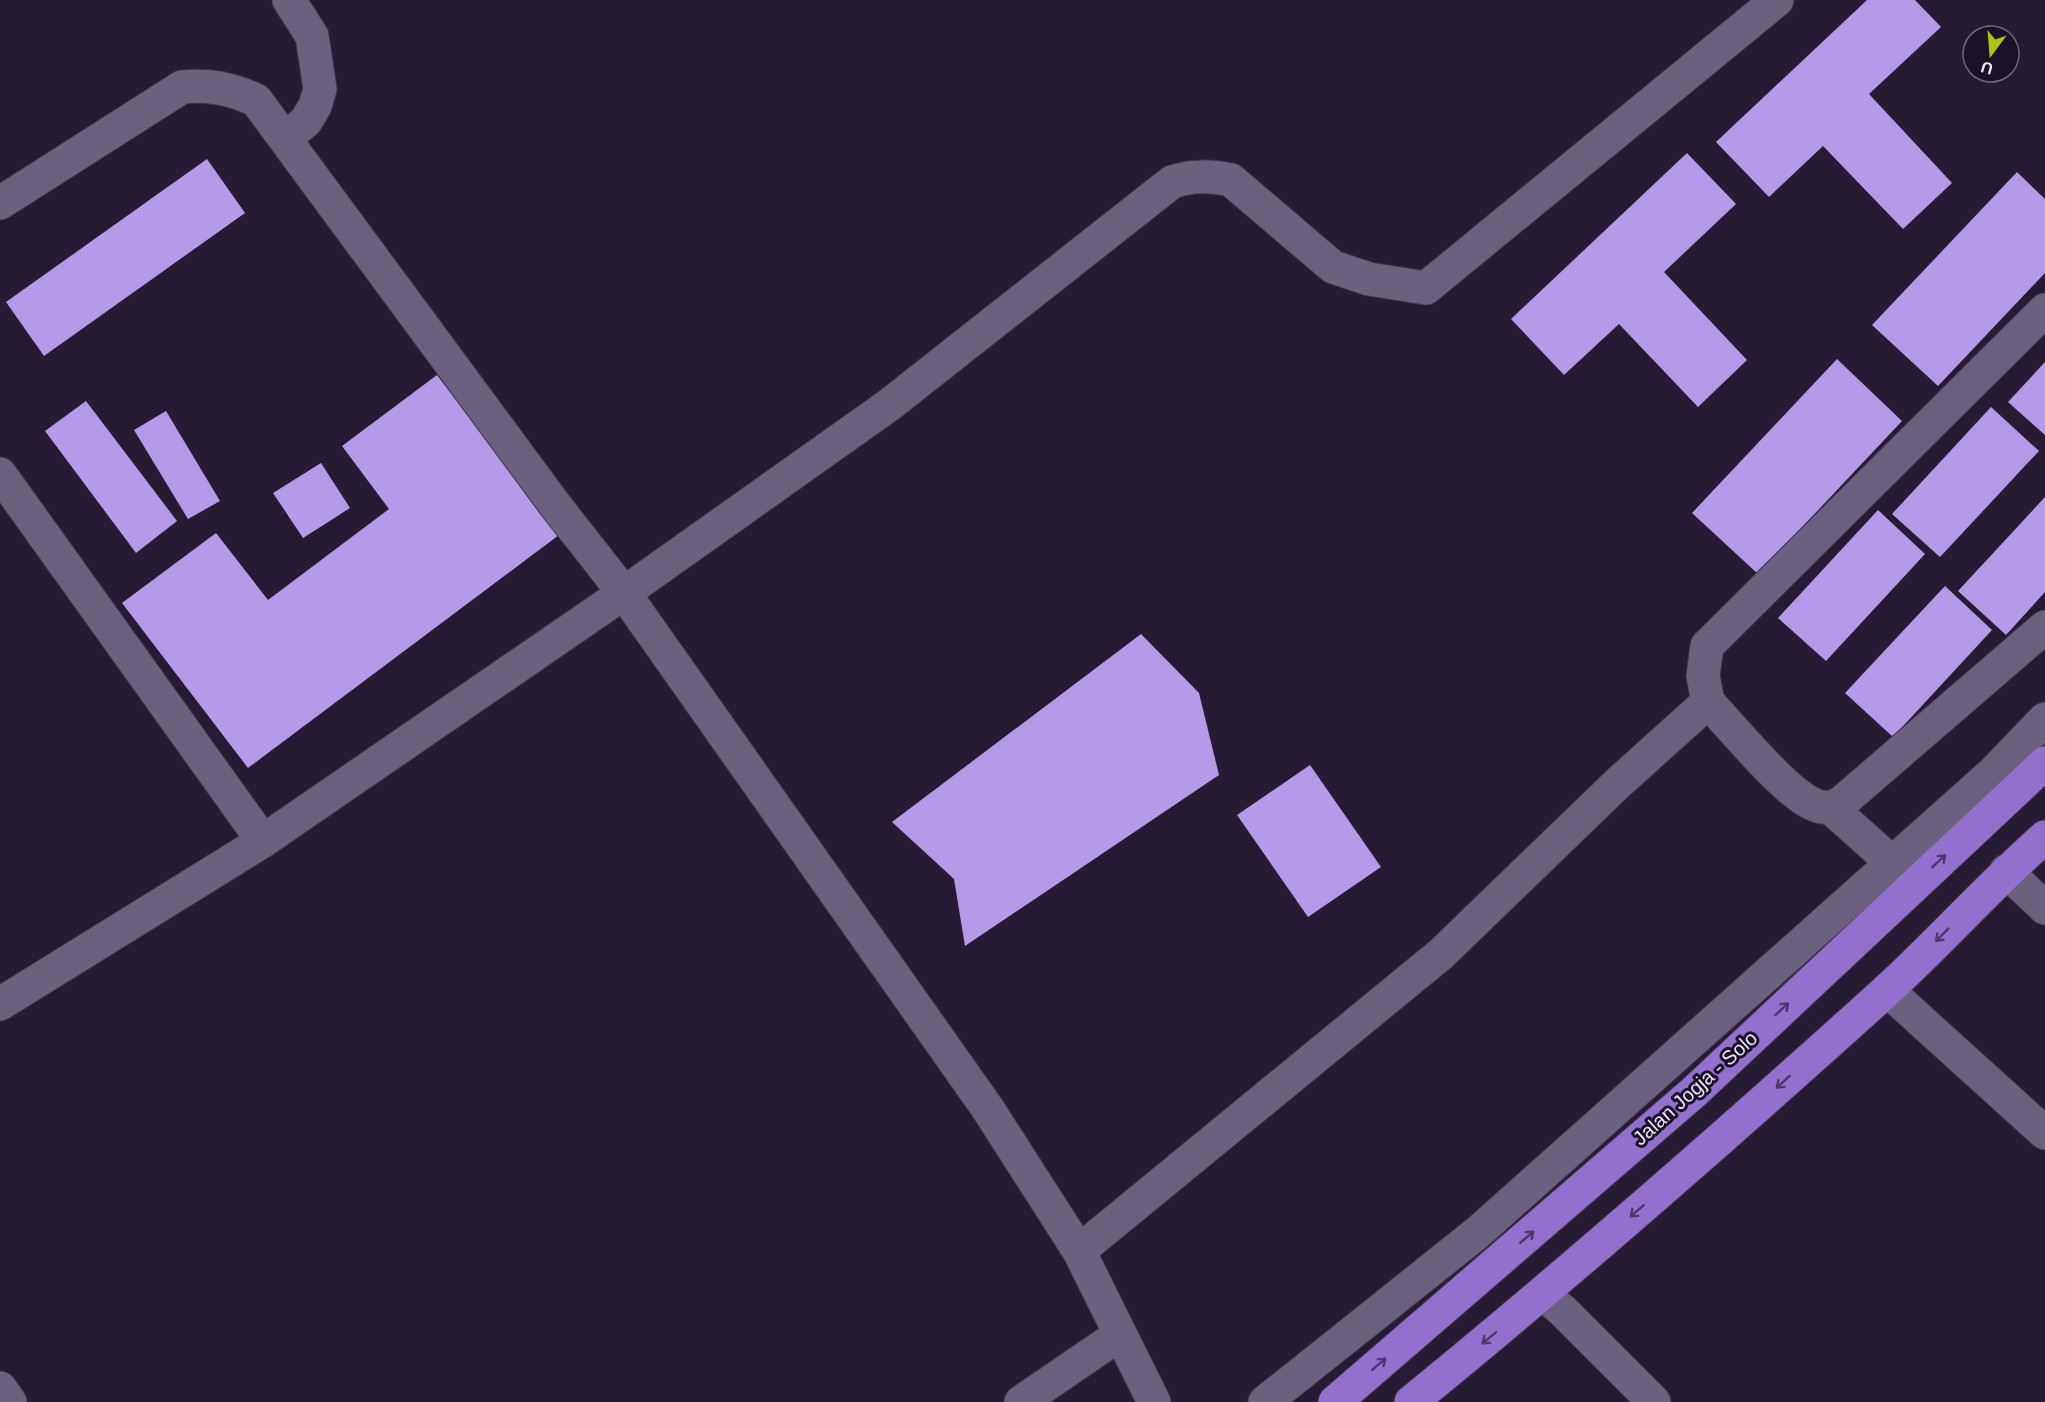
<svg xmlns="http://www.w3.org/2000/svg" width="2045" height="1402" font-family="Arial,sans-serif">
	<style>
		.building { fill: #b59aea }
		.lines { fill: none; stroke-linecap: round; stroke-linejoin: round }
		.minor-casing { stroke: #3f374b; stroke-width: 35 }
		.trunk-casing { stroke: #3f374b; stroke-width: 35 }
		.minor { stroke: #6a617e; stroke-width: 33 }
		.trunk { stroke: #9370ce; stroke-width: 33 }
		.oneway { stroke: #4b386c }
		.labels { text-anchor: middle; stroke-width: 6; stroke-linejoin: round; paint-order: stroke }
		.street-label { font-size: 20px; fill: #ebe6f7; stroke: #1b122a }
	</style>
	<rect width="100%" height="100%" fill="#251c34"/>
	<g class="building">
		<path d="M1867,0H1915L1941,27L1869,94L1952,183L1903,229L1823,146L1769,197L1716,142Z"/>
		<path d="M1687,153L1736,204L1664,272L1747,360L1698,407L1619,324L1564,375L1511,319Z"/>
		<path d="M207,159L245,213L44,356L6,302Z"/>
		<path d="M2017,172L2045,199V273L1938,386L1872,325Z"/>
		<path d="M1837,359L1902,421L1758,574L1692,513Z"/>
		<path d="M2045,362V435L2008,402Z"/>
		<path d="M437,375L559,535L248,768L122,603L216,533L268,600L389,509L342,446Z"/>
		<path d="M86,401L177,521L136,553L45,431Z"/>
		<path d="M1991,407L2039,451L1940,557L1892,514Z"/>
		<path d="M166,411L220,501L188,519L134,430Z"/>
		<path d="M321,463L350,508L303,538L273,493Z"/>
		<path d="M2045,497V592L2006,635L1958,591Z"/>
		<path d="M1878,510L1925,554L1826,661L1778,618Z"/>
		<path d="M1945,586L1992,630L1893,737L1845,693Z"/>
		<path d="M1141,634L1199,693L1219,775L965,946L954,879L892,822Z"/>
		<path d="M1310,765L1381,867L1308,917L1237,815Z"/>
	</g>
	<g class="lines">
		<g class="minor-casing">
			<g id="minor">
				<path d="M286,138L306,121L315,106L320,89L312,36L289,0"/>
				<path d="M0,203L182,87C210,84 231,89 256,100L555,505L624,593L889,405L1172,182C1193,175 1210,176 1231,180L1333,267L1369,279L1426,288L1777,0"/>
				<path d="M0,474L263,841"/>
				<path d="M1708,702C1732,727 1786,794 1815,805C1825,809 1831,808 1841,803L2045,627"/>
				<path d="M1831,808L1908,877"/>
				<path d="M2006,871L2045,908"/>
				<path d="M1887,990L2045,1133"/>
				<path d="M0,1004L263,841L624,593L988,1109L1079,1251L1154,1402"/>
				<path d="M1079,1251L1441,954L1617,784L1708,702L1703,676L1707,646L2045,310"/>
				<path d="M1543,1294L1563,1311L1654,1402"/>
				<path d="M0,1388L10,1402"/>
				<path d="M1021,1402L1119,1335"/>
				<path d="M1265,1402L1477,1233L1994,772L2045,719"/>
			</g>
		</g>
		<g class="trunk-casing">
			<g id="trunk">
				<path d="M1335,1402L1694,1092L2045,763"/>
				<path d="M1411,1402C1573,1270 1730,1132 1885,992C1940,942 1989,886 2045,837"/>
			</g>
		</g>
		<use href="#minor" class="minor"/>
		<use href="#trunk" class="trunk"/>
	</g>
	<defs><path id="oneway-shaft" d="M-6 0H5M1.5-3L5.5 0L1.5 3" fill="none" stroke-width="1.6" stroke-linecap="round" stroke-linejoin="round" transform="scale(1.5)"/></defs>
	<g class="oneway">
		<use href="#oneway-shaft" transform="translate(1939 861) rotate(-43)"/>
		<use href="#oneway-shaft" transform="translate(1942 935) rotate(135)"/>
		<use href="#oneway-shaft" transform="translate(1782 1009) rotate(-43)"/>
		<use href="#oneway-shaft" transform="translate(1783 1082) rotate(138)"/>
		<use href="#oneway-shaft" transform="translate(1637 1211) rotate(139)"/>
		<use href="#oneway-shaft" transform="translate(1527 1237) rotate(-41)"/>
		<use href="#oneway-shaft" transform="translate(1489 1338) rotate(141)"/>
		<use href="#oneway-shaft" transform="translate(1379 1364) rotate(-41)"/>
	</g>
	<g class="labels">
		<g class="street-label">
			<text transform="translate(1695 1088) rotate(-42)" y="7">Jalan Jogja - Solo</text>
		</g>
	</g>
	<g transform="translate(1991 54) rotate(196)"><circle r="28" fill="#1b122a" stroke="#6e677c" stroke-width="1.5"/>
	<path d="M0-4.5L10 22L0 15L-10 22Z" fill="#abc615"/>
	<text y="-9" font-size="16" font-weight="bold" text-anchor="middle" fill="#ebe6f7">U</text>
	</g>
</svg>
